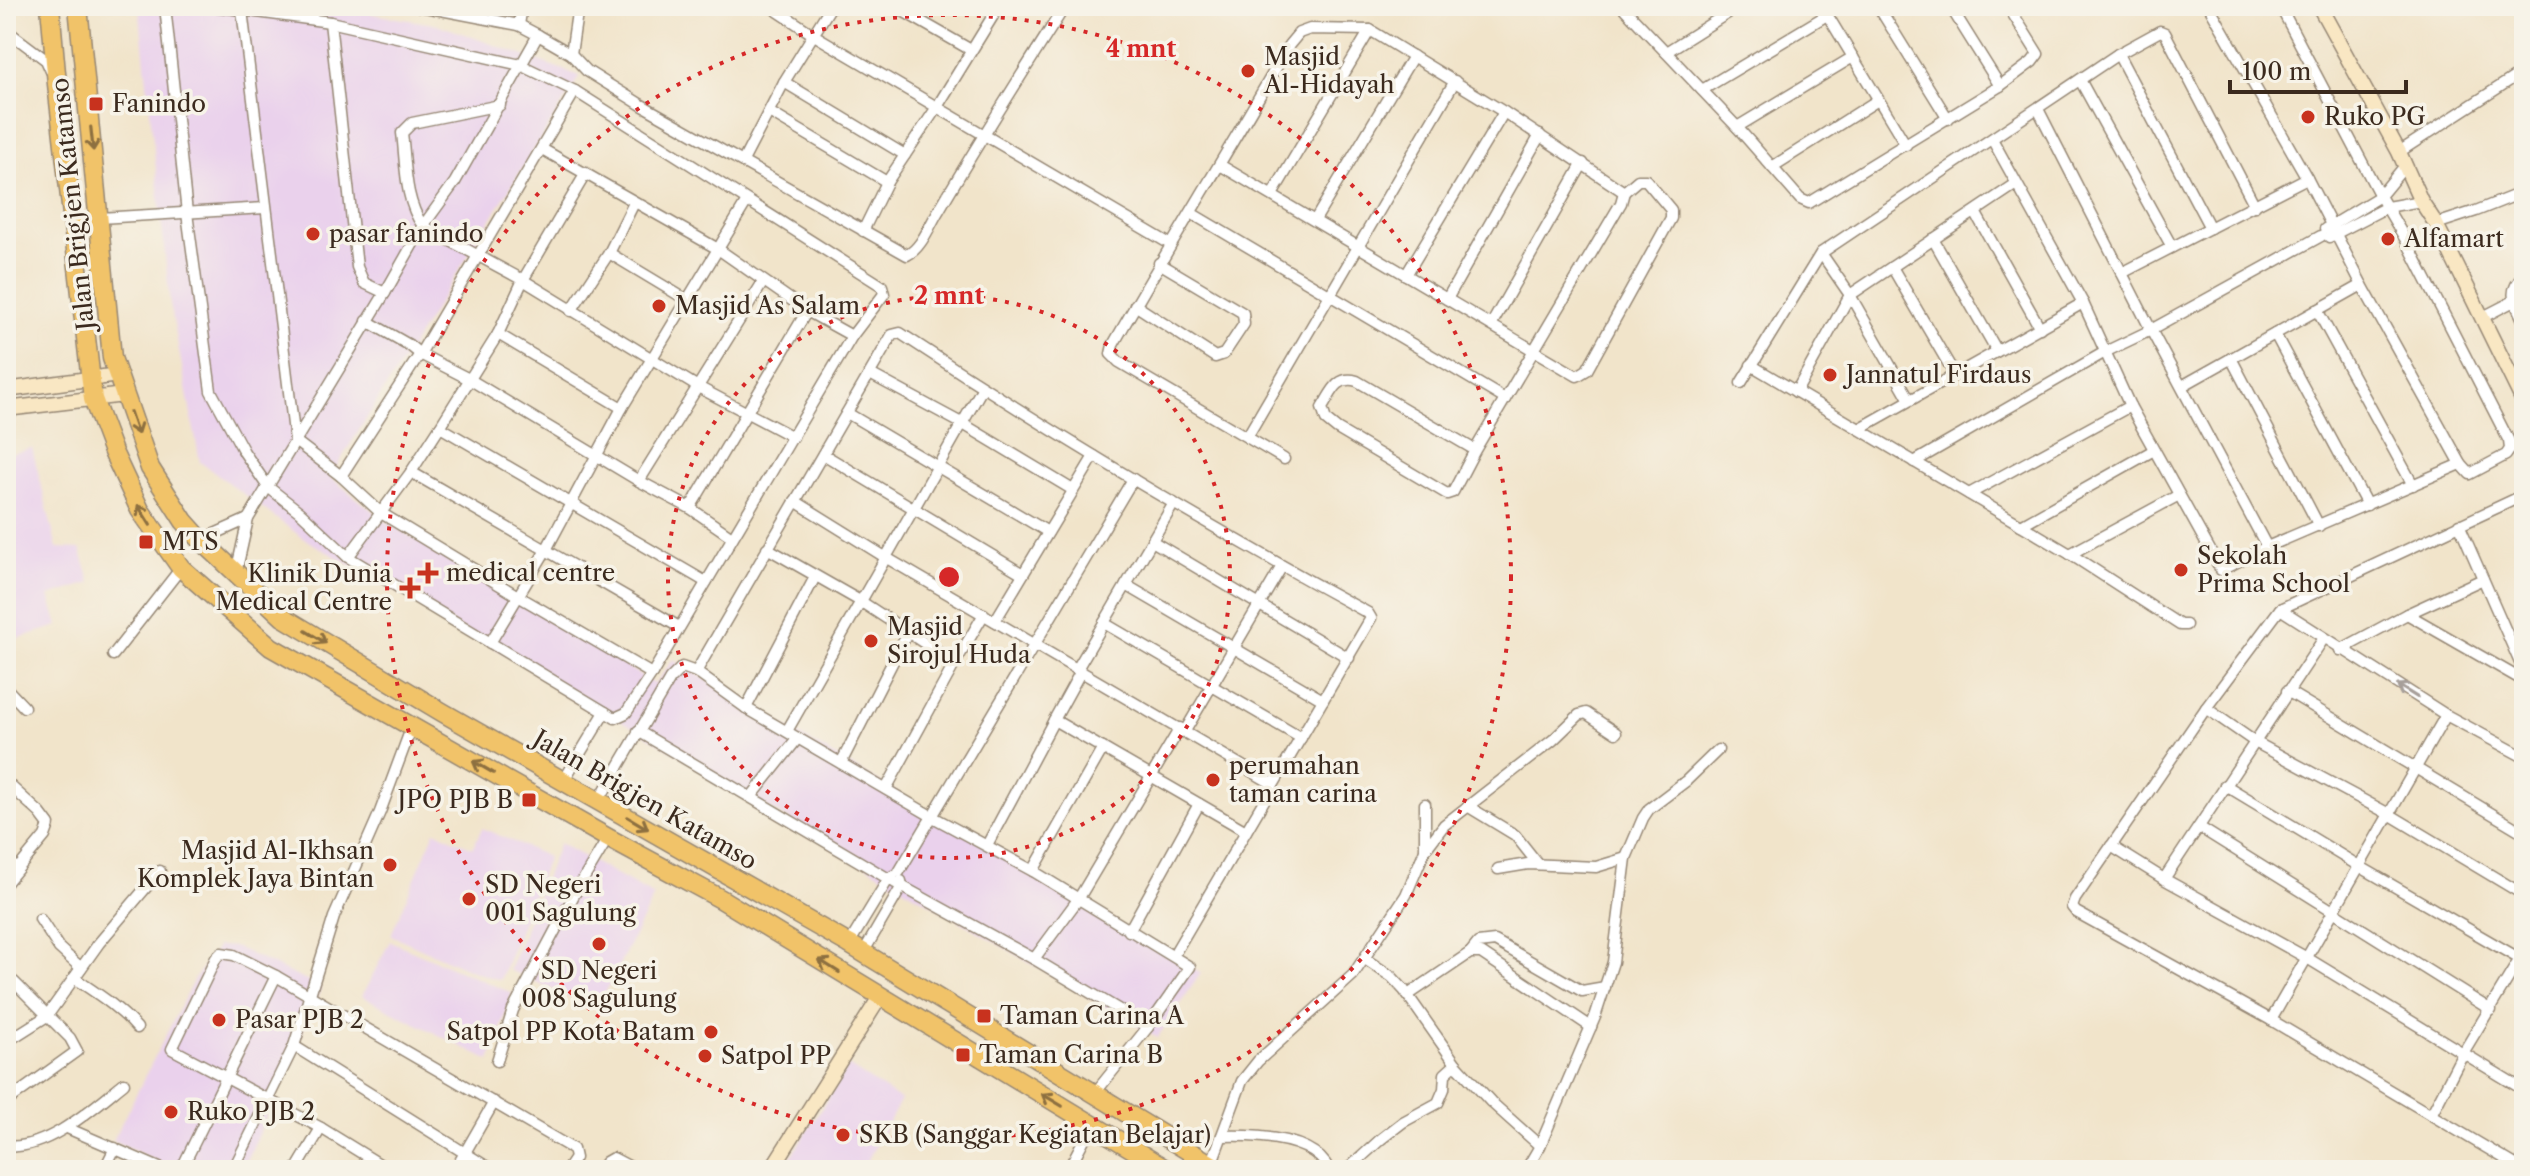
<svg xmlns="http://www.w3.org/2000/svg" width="2530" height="1176" font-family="'Libre Caslon Text',serif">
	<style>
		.built { fill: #ead1ec }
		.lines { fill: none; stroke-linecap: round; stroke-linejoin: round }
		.street-casing { stroke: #968774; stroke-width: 13 }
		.secondary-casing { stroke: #968774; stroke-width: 17 }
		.highway-casing { stroke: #968774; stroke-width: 21 }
		.street { stroke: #fff; stroke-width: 10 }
		.secondary { stroke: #f9e7c3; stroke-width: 14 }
		.highway { stroke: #f1c369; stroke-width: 18 }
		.oneway { stroke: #8d6f40 }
		.oneway2 { stroke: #a79f9a }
		.ring { fill: none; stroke: #d62828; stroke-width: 4; stroke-dasharray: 4 8 }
		.poi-dot { fill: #c8321e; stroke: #f7f3e8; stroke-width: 3 }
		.labels { text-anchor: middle; stroke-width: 7; stroke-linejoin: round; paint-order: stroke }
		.poi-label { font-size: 24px; fill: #3b2a1e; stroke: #f7f3e8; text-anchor: start }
		.street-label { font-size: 24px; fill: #3b2a1e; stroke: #f7f3e8 }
		.centre { fill: #d62828; stroke: #f7f3e8; stroke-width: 4 }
		.ring-label { font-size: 24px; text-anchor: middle; font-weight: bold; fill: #d62828; stroke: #f7f3e8; stroke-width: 7; stroke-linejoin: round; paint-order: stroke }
	</style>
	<rect width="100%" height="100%" fill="#f7f3e8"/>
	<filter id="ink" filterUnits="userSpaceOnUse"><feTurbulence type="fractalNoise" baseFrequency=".0125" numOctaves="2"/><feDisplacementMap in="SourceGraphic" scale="16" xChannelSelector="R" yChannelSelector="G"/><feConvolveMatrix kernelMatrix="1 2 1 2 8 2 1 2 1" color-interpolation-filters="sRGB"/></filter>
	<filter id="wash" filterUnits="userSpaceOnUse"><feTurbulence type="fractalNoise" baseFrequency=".006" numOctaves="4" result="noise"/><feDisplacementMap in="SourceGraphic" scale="32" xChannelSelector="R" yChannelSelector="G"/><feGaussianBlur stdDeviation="1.8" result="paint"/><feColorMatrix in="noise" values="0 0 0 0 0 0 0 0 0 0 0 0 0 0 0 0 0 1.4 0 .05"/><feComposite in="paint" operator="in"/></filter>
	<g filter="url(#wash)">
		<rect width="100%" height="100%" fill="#f1e4ca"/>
		<g class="built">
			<path d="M139,6H325L439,25L580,76L330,477L388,523L655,684L673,660L1201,973L1157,1038L629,725L303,538L200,462L170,303Z"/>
			<path d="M32,448L57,548L80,549L91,583L49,596L58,626L6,642V455Z"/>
			<path d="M482,828L548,857L500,980L472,971L391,935L435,831L473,848Z"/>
			<path d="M559,843L654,896L597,1009L509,970Z"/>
			<path d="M390,941L512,993L490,1061L362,996Z"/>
			<path d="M218,946L235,947L321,988L243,1170H175L113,1140L193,981Z"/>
			<path d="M848,1066L901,1100L862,1170H783Z"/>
		</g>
	</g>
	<g filter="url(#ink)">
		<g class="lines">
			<g class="street-casing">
				<g id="street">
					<path d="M165,6L187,213L211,391L244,452L268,487L300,512L348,557L615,718L626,713L652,674L852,336L884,294L882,286L575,91L521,65L330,22L213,6"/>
					<path d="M420,6L519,25L538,35L571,54L587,71L640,104L907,255C922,248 930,224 939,210C979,141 1022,74 1065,6"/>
					<path d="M770,6L814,35L1170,244"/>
					<path d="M894,6L971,50"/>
					<path d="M1622,6L1737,127L1800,199L1809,203L2000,86L2032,62L2038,54L2008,6"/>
					<path d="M1822,6L1906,145"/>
					<path d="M1878,6L1948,119"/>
					<path d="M1950,6L2000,86"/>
					<path d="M2209,6L2307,178L2362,285L2461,464L2470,474L2506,455L2510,449L2509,441L2407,242L2380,196L2280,6"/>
					<path d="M242,10L295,441L341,476L381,513L518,596L652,674"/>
					<path d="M6,12L16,6"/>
					<path d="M330,22L357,267L364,283L385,293"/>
					<path d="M519,25L522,6"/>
					<path d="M6,30L46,60L51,71"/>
					<path d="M1666,52L1739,6"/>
					<path d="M571,54L578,6"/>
					<path d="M2118,54L2210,228"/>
					<path d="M2080,80L2172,247"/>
					<path d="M784,82L905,155"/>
					<path d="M1702,90L1827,15"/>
					<path d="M500,105L412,123L402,133C406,163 404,200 423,226L523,280L698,387L793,437"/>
					<path d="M2038,109L2151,330L2267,547"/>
					<path d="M769,112L887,182"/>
					<path d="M1737,127L1853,57"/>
					<path d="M1992,139L2083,303L2130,406L2221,570L2267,547L2461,464"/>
					<path d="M542,149L718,249L807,311L852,336"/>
					<path d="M2399,152L2524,71"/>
					<path d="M743,161L784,82L831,6"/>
					<path d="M1220,165L1577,376L1587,370L1671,218V210L1646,180H1638L1624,192"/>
					<path d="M1772,167L1878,100"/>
					<path d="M1272,195L1370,30"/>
					<path d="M1975,212L2040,328"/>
					<path d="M1191,213L1505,399"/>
					<path d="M100,218L265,208"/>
					<path d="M1315,220L1413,56"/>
					<path d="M2436,224L2476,211L2524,192"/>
					<path d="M2325,229L2380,196L2404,167"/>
					<path d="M863,231L887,182L937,107L999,6"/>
					<path d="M2329,237L2387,207L2421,201"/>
					<path d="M1933,239L1997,351"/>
					<path d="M609,253L687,300"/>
					<path d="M1821,253L1850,295L1910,400"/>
					<path d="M1892,267L1955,375"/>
					<path d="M2122,273L2307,178"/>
					<path d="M1406,275L1504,112"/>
					<path d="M2524,276C2505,292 2516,303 2524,322"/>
					<path d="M1447,299L1540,135"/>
					<path d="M1135,305L1215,357L1224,354L1244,324L1243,313L1159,263"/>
					<path d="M2317,310L2413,485"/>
					<path d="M571,311L609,253L634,203"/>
					<path d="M2481,318L2514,301"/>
					<path d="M367,321L409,345L420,354L469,379L639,481L690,508L732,537"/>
					<path d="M1491,325L1583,163"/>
					<path d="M498,334L622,408"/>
					<path d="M2275,334L2367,505"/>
					<path d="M2231,358L2319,526"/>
					<path d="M1751,365L2070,554L2180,625H2186"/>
					<path d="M870,374L963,424L1073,490"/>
					<path d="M1741,383L1821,253L2118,54L2160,31L2165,33L2255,206"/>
					<path d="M2182,386L2362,285"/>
					<path d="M1796,392L1850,295L2016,184"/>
					<path d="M847,413L1048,532"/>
					<path d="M440,427L706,582"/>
					<path d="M1859,429L2083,303"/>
					<path d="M1247,437L1455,81"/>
					<path d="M823,454L1023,574"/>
					<path d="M1284,459L1119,362L1111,354L1113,345C1170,244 1232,146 1289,45L1299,33L1310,29L1370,30L1504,112L1624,192L1621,203L1475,450L1453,492L1447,494L1337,429L1326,420L1322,408C1332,393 1336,375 1357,381L1475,450"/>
					<path d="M1914,462L2105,352L2151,330L2321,236"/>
					<path d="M411,472L679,627"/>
					<path d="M341,476L420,354L575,91"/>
					<path d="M639,481L763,282"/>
					<path d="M1969,494L2130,406"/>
					<path d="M795,501L885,557L1273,784"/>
					<path d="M690,508L807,311"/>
					<path d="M2459,524L2524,672"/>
					<path d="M2021,525L2154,450"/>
					<path d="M201,540L248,519"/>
					<path d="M1152,541L1349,658"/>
					<path d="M767,548L860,601L955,663L984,614"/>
					<path d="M2070,554L2179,495"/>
					<path d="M348,557L411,472L440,427L498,334L523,280L586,173"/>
					<path d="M236,573L248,519L385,293L423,226L455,182L538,35"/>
					<path d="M1126,585L1323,700"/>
					<path d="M2280,609L2524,495"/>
					<path d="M2407,614L2524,681"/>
					<path d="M995,621L1094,456"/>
					<path d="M1104,623L1301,738"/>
					<path d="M490,643L546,550L622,408L747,201"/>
					<path d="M2340,650L2407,614L2483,579"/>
					<path d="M113,655L181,568"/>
					<path d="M1077,669L1174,503"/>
					<path d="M1081,671L1054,720L1246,831"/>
					<path d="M696,672L892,335L900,333C1051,433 1208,526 1368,613L1371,618L1173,956"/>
					<path d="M6,688L24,707"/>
					<path d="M2287,691L2524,833"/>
					<path d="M746,708L815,577"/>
					<path d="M2206,708L2255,742L2389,814L2524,895"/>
					<path d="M638,731L894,882L1034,959L1148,1027"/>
					<path d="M787,731L983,387"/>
					<path d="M1185,731L1282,566"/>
					<path d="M841,763L908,632"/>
					<path d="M564,780L605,712"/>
					<path d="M6,782L40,813L49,825L45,836L6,883"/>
					<path d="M2225,785L2359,866L2520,959"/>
					<path d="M886,789L955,663"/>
					<path d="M751,797L798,738"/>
					<path d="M599,800L670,679L682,667L696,672L746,708L933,817L1033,871L1190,967L1148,1027L1095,1093"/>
					<path d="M1469,807L1515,835L1538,864"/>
					<path d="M2199,827L2491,1010"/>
					<path d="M987,845L1054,720"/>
					<path d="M2111,846L2164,879L2307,958L2524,1090"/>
					<path d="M1425,850L1444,825L1553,740L1579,715L1586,713L1616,733"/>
					<path d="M6,859L17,869"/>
					<path d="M1498,869L1528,864L1596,867L1626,858"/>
					<path d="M1033,871L1103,748"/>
					<path d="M899,872L1133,479"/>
					<path d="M2164,879L2324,638"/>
					<path d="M40,919L59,948L81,968"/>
					<path d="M1129,931L1199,804"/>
					<path d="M849,944L889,878L893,876"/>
					<path d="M863,953L902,886L901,881"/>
					<path d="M1470,953L1478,943L1495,941L1582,991L1605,987"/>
					<path d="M1034,959L1079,898L1180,728"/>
					<path d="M1365,959L1392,977L1404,990L1456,1064L1491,1102L1540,1146"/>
					<path d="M6,978L14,982L70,1038L77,1051L6,1102"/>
					<path d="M74,978C96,993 119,1007 137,1028"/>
					<path d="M1408,995L1470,953H1481L1591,1027"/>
					<path d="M2271,1020L2446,715"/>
					<path d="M6,1042L47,1016L99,943L160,871"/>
					<path d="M294,1046L492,1170"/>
					<path d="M497,1061L513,1010L574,895L608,838"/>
					<path d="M2431,1115L2463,1053L2524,952"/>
					<path d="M67,1128L164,1170"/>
					<path d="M1222,1136C1254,1135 1314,1136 1329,1170"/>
					<path d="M6,1146C47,1151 94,1107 124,1083"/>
					<path d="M1211,1165L1242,1081L1258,1061L1353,975L1406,895L1425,850V804"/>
					<path d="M104,1170L115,1148"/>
					<path d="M181,1170L276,976"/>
					<path d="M233,1170L294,1046L334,917L380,812L412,726"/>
					<path d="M296,1170L321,1128"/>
					<path d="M389,1170L321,1128L172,1049L216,958L221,953L234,955L276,976L573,1149L575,1158L567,1170"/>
					<path d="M455,1170L494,1102"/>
					<path d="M600,1170L606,1162L613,1158L636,1170"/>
					<path d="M1068,1170L1092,1124"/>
					<path d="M1347,1170L1381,1139L1403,1122L1438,1103L1444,1089L1445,1074L1456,1064"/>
					<path d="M1526,1170L1540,1146L1595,1017L1613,962L1626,858L1643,818L1649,809L1686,781L1718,750"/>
					<path d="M2524,1170L2271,1020L2076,912L2072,907L2075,899L2206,708L2280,609L2446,715L2524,757"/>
				</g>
			</g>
			<g class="secondary-casing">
				<g id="secondary">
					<path d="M2319,6L2399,152L2421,201L2436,224L2524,403"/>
					<path d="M6,390L118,375"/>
					<path d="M6,409L124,395"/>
					<path d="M771,1170L880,997"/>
				</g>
			</g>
			<g class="highway-casing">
				<g id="highway">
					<path d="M50,6L57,84L93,399L113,452L140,510L181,568L271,647L608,838L721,899L1167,1170"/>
					<path d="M78,6L112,358L150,468L184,521L201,540L283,617L442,712L849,944L1220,1170"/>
				</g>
			</g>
			<use href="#street" class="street"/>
			<use href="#secondary" class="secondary"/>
			<use href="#highway" class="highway"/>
		</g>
		<defs><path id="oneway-shaft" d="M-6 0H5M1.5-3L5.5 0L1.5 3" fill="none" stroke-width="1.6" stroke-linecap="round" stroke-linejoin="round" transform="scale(2)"/></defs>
		<g class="oneway">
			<use href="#oneway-shaft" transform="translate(92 139) rotate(84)"/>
			<use href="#oneway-shaft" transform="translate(134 423) rotate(71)"/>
			<use href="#oneway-shaft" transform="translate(144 515) rotate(-122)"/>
			<use href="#oneway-shaft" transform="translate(316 637) rotate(31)"/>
			<use href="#oneway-shaft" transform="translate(483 767) rotate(-150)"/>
			<use href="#oneway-shaft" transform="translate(638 823) rotate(31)"/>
			<use href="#oneway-shaft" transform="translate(829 966) rotate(-148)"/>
			<use href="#oneway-shaft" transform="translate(1052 1100) rotate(-149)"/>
		</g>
		<use class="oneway2" href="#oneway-shaft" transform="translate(2407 691) rotate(-148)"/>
	</g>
	<g class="ring">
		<circle cx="949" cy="577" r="281"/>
		<circle cx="949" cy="577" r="562"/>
	</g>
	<g class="poi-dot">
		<circle cx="1248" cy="71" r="8"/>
		<rect x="88" y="96" width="16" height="16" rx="4"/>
		<circle cx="2308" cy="117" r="8"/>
		<circle cx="313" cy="234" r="8"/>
		<circle cx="2388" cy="239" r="8"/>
		<circle cx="659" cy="306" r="8"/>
		<circle cx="1830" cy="375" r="8"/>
		<rect x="138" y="534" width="16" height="16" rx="4"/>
		<circle cx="2181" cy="570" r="8"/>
		<path d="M424 561h8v8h8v8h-8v8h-8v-8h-8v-8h8z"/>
		<path d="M406 576h8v8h8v8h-8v8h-8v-8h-8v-8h8z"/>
		<circle cx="871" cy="641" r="8"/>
		<circle cx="1213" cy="780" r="8"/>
		<rect x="521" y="792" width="16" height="16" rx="4"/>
		<circle cx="390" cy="865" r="8"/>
		<circle cx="469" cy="899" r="8"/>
		<circle cx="599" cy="944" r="8"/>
		<rect x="976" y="1008" width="16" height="16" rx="4"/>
		<circle cx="219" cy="1020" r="8"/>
		<circle cx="711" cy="1032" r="8"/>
		<rect x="955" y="1047" width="16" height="16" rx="4"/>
		<circle cx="705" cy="1056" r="8"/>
		<circle cx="171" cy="1112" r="8"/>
		<circle cx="843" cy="1135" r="8"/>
	</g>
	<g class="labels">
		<g class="poi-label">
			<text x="1264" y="65">Masjid<tspan x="1264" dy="28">Al-Hidayah</tspan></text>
			<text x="112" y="112">Fanindo</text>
			<text x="2324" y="125">Ruko PG</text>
			<text x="329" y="242">pasar fanindo</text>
			<text x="2404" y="247">Alfamart</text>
			<text x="675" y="314">Masjid As Salam</text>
			<text x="1846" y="383">Jannatul Firdaus</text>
			<text x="162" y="550">MTS</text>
			<text x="2197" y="564">Sekolah<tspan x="2197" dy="28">Prima School</tspan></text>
			<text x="446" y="581">medical centre</text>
			<text x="392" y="582" text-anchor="end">Klinik Dunia<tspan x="392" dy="28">Medical Centre</tspan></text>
			<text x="887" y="635">Masjid<tspan x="887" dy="28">Sirojul Huda</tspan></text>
			<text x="1229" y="774">perumahan<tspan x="1229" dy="28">taman carina</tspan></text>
			<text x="513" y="808" text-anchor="end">JPO PJB B</text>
			<text x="374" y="859" text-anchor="end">Masjid Al-Ikhsan<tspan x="374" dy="28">Komplek Jaya Bintan</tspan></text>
			<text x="485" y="893">SD Negeri<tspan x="485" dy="28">001 Sagulung</tspan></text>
			<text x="599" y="979" text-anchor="middle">SD Negeri<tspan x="599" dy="28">008 Sagulung</tspan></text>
			<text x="1000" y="1024">Taman Carina A</text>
			<text x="235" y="1028">Pasar PJB 2</text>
			<text x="695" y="1040" text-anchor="end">Satpol PP Kota Batam</text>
			<text x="979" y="1063">Taman Carina B</text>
			<text x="721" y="1064">Satpol PP</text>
			<text x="187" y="1120">Ruko PJB 2</text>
			<text x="859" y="1143">SKB (Sanggar Kegiatan Belajar)</text>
		</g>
		<g class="street-label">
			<text transform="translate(73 204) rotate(-96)" y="8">Jalan Brigjen Katamso</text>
			<text transform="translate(645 800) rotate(30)" y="8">Jalan Brigjen Katamso</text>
		</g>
	</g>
	<circle cx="949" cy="577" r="12" class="centre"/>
	<g class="ring-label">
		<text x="1141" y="57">4 mnt</text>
		<text x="949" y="304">2 mnt</text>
	</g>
	<rect width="2530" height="1176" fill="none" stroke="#f7f3e8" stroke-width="32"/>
	<path d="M2230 80v12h176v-12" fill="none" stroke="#3b2a1e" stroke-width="4"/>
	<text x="2242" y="80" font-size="24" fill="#3b2a1e" stroke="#f7f3e8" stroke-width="6" paint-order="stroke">100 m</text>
</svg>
